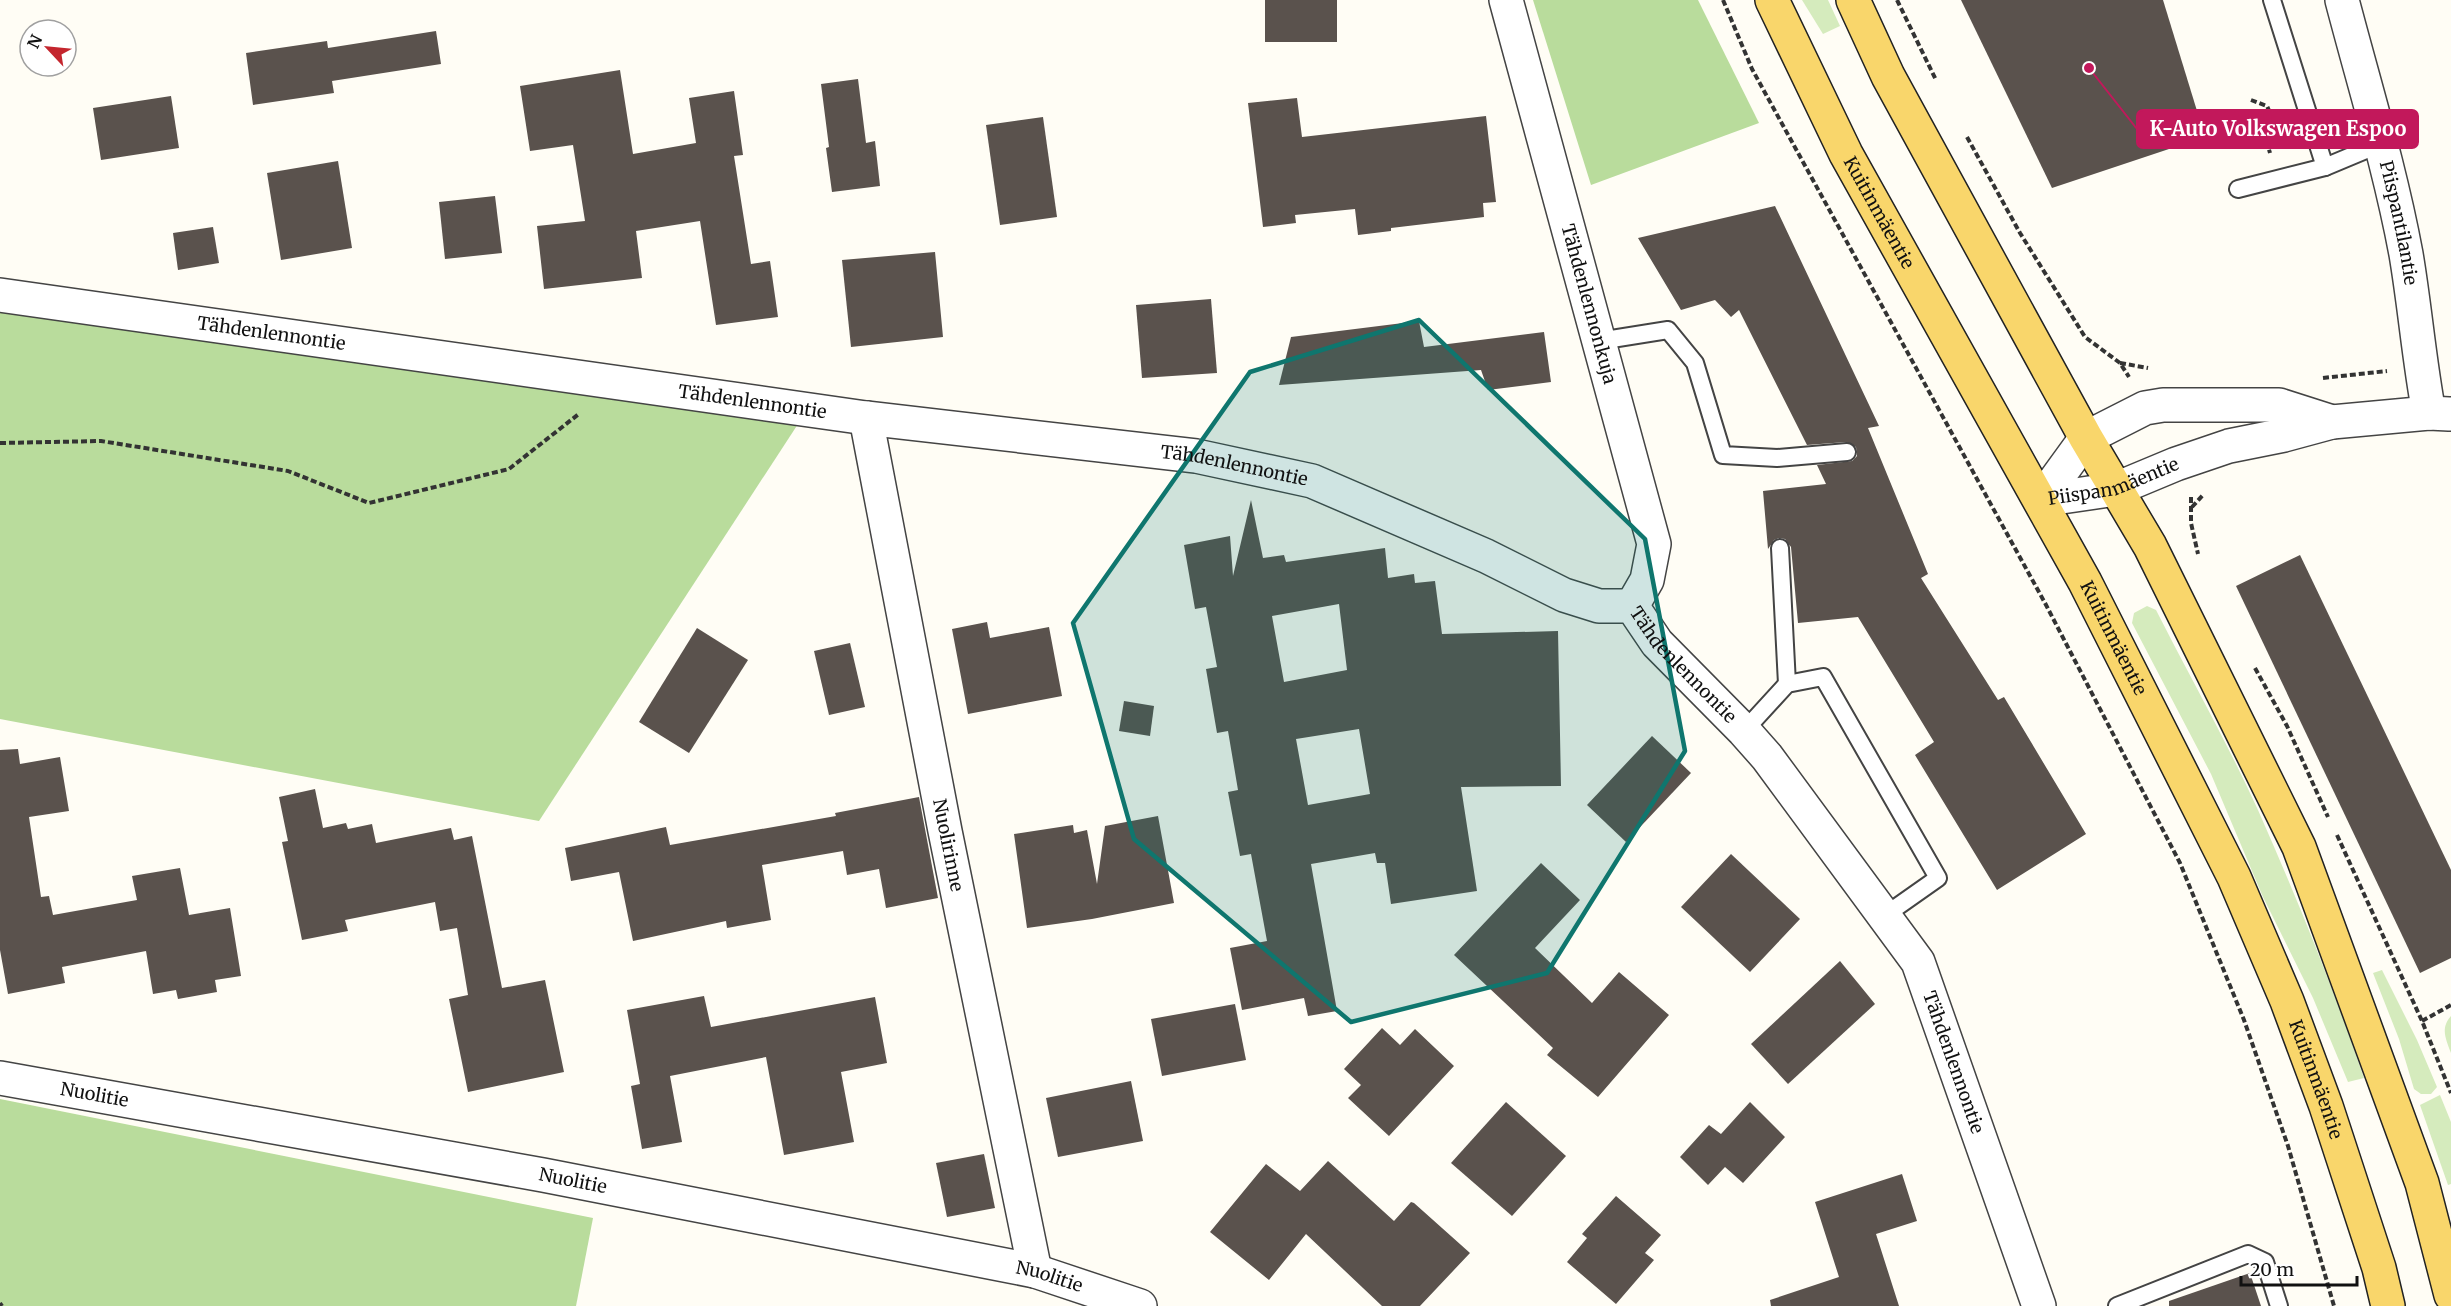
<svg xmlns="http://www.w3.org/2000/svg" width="2451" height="1306" font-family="Merriweather,serif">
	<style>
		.green { fill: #d5ebbd }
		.forest { fill: #b9dc9c }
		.building { fill: #5a524d; fill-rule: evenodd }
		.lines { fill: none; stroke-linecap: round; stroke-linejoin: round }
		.service-casing { stroke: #444; stroke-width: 20 }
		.minor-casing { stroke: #444; stroke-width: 36 }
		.primary-casing { stroke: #222; stroke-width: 36 }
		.path { stroke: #333; stroke-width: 4; stroke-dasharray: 6 3; stroke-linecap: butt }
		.service { stroke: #fff; stroke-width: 16 }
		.minor { stroke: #fff; stroke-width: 33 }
		.primary { stroke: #f9d66b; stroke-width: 33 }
		.marked { fill: #0f766e; fill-opacity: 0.2; stroke: #0f766e; stroke-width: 4.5; stroke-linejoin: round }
		.labels { text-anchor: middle; stroke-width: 6; stroke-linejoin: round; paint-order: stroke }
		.street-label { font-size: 18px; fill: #111; stroke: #fff }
		.leader { fill: none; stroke: #c2185b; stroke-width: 2 }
		.callout-dot { fill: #c2185b; stroke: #fff; stroke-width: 2 }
		.callout { fill: #c2185b; stroke: #c2185b; stroke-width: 2 }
		.callout-label { font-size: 20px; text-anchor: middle; font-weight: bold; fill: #fff }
	</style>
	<rect width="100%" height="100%" fill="#fffdf5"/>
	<g class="green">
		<path d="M1802,0H1828L1840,26L1823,34Z"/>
		<path d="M2147,606L2156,610C2190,677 2227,742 2258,810C2297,898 2333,987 2364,1078L2348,1082L2313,998L2263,897L2211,774L2132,623L2134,613Z"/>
		<path d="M2382,970L2417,1040L2437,1087L2431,1094H2421L2414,1089L2399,1039L2373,973Z"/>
		<path d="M2451,1016V1053C2446,1039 2440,1028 2451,1016Z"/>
		<path d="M2440,1095L2451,1122V1184L2448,1185L2420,1105Z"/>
	</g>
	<g class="forest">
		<path d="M1533,0H1698L1759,123L1591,185Z"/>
		<path d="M0,311L798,424L539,821L0,719Z"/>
		<path d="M0,1099L593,1218L576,1306H0Z"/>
	</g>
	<g class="building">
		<rect x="1265" y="0" width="72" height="42"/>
		<path d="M1961,0H2163L2205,137L2052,188Z"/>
		<path d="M436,31L441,64L332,81L334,93L253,105L246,53L327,41L328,48Z"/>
		<path d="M620,70L633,154L696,143L689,98L734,91L743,155L734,156L751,264L770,261L778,317L716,325L700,221L636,231L642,278L544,289L537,226L585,221L573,145L530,151L520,86Z"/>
		<path d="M858,79L866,143L875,141L880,186L832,192L826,148L829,147L821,84Z"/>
		<path d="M171,96L179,148L101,160L93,108Z"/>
		<path d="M1297,98L1302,137L1486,116L1496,202L1483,203L1484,217L1391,228V231L1358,235L1355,209L1295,215L1296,223L1263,227L1248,103Z"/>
		<path d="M1043,117L1057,217L1000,225L986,125Z"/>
		<path d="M338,161L352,248L281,260L267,173Z"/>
		<path d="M495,196L502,253L445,259L439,202Z"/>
		<path d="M1775,206L1879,426L1868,428L1928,574L1921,578L1998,700L2004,697L2086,834L1997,890L1915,755L1934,742L1858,617L1798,623L1791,547L1785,539L1779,538L1774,540L1768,549L1763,491L1826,484L1817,465L1852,461L1857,456L1856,447L1846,442L1807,445L1739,310L1731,317L1715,300L1681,310L1638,238Z"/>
		<path d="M213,227L219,263L178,270L173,233Z"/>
		<path d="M935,252L943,337L851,347L842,260Z"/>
		<path d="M1211,299L1217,373L1142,378L1136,305Z"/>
		<path d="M1419,321L1424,347L1544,332L1551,382L1488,390L1481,370L1279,385L1291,337Z"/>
		<path d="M1251,500L1263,558L1284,555L1286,562L1385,548L1388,578L1414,574L1415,583L1435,581L1442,634L1558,631L1561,786L1461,787L1477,891L1391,904L1385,863H1377L1375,853L1311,864L1337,1011L1308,1016L1304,998L1242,1010L1230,948L1267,941L1251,854L1240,856L1228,792L1238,790L1228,731L1217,733L1206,669L1217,667L1206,607L1195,609L1184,545L1230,536L1233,576ZM1339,604L1347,670L1284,682L1272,616ZM1359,729L1370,794L1308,805L1296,739Z"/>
		<path d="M2300,555L2451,870V958L2420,973L2236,586Z"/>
		<path d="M987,622L990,638L1049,627L1062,696L968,714L952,629Z"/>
		<path d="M697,628L748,660L689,753L639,722Z"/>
		<path d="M850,643L865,707L829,715L814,651Z"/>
		<path d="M1124,701L1154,706L1150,736L1119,731Z"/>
		<path d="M1652,736L1691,773L1626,842L1587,805Z"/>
		<path d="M18,749L20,764L60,757L69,811L29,817L41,897L49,896L53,915L137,900L132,876L180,868L189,915L230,908L241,976L215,980L217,992L178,999L176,990L153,994L146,951L62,967L65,983L8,994L0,950V750Z"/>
		<path d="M315,789L323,828L346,823L348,829L372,824L376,843L451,828L454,840L472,836L502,988L545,980L564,1072L468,1092L449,999L468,995L457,928L440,931L435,902L345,920L348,931L302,940L282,842L288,841L279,797Z"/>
		<path d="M919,797L938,898L886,908L879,869L847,875L843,851L762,865L771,920L727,928L726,921L633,941L619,872L571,881L565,848L666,827L670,845L836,816L835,813Z"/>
		<path d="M1158,816L1174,903L1092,919L1027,928L1014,834L1073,825L1074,833L1087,830L1097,884L1105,826Z"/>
		<path d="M1731,854L1800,919L1750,972L1681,907Z"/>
		<path d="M1541,863L1580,900L1535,948L1592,1003L1619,972L1669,1015L1598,1097L1547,1055L1553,1048L1454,955Z"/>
		<path d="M1840,961L1875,1004L1788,1084L1751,1044Z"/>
		<path d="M704,996L711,1027L875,997L887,1063L841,1072L854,1142L784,1155L766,1057L670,1076L682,1142L642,1149L631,1086L640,1084L627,1010Z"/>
		<path d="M1235,1004L1246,1060L1162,1076L1151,1019Z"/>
		<path d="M1382,1028L1400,1045L1415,1029L1454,1066L1389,1136L1348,1098L1361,1085L1344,1069Z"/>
		<path d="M1131,1081L1143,1141L1058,1157L1046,1098Z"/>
		<path d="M1506,1102L1566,1156L1512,1216L1451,1163Z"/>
		<path d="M1750,1102L1785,1137L1743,1183L1725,1167L1708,1185L1680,1157L1709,1125L1721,1134Z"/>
		<path d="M984,1154L995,1208L947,1217L936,1163Z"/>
		<path d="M1328,1161L1394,1221L1411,1202L1414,1203L1470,1253L1420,1306H1382L1306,1234L1269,1280L1210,1232L1266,1164L1300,1191Z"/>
		<path d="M1902,1174L1917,1221L1876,1234L1899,1306H1771L1770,1300L1839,1277L1815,1202Z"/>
		<path d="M1616,1196L1661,1235L1645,1253L1654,1260L1616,1304L1567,1262L1587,1238L1582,1234Z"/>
		<path d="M2250,1273L2261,1306H2169V1301Z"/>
	</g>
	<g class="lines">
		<g class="service-casing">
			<g id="service">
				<path d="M2272,0L2325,167"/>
				<path d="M2238,189L2325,167L2380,144"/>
				<path d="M1599,341L1668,330L1695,363L1723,455L1777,458L1847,452"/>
				<path d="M1780,548L1787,684"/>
				<path d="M1744,731L1787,684L1823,677L1938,878L1884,916"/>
				<path d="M2117,1306L2248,1254L2265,1262L2279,1306"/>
			</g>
		</g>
		<g class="minor-casing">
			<g id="minor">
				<path id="s1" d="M1506,0L1654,544L1647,580L1632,606"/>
				<path id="s2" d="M2342,0C2364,84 2390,168 2406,254C2415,307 2419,360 2429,413"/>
				<path id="s3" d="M0,295L866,418L1196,456L1312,481L1486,556L1564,595L1599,606H1632L1657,643L1744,731L1767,757L1918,962L2039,1306"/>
				<path id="s4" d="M866,418L945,831L1035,1271"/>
				<path id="s5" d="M2041,500L2116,489L2176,464L2229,446L2284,435L2332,422L2429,413L2449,414"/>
				<path d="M2041,500L2086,438L2145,408L2163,405H2279L2332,422"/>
				<path id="s6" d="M0,1078L543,1175L1035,1271L1140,1306"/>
			</g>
		</g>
		<g class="primary-casing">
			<g id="primary">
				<path id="s7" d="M1772,0L1846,154L2085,582L2234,877L2287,1001L2326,1106L2379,1268L2388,1306"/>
				<path d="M1853,0L1888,76L2086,438L2150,546L2299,847L2422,1183L2451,1295"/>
			</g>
		</g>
		<g class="path">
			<path d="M1723,0L1752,69L2045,603L2180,863L2244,1020L2288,1146L2334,1306"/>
			<path d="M1897,0L1936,80"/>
			<path d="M2251,100L2267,106L2274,122L2262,126L2270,153"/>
			<path d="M1967,137L2020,233L2085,337L2120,363L2129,377"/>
			<path d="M2120,363L2148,368"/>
			<path d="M2323,378L2387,371"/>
			<path d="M0,443L101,441L288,471L369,503L509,469L580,413"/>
			<path d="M2191,497V523L2198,554"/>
			<path d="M2192,507L2203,495"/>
			<path d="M2255,668L2287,726L2328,817"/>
			<path d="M2337,835L2422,1021L2451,1093"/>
			<path d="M2422,1021L2451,1005"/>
			<path d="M0,1303L2,1306"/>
		</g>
		<use href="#service" class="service"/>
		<use href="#minor" class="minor"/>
		<use href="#primary" class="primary"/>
	</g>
	<path class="marked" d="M1419,320L1645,539L1685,751L1547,973L1351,1022L1134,839L1073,623L1250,372Z"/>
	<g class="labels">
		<g class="street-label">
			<text dy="6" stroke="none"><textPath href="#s7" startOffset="238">Kuitinmäentie</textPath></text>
			<text dy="6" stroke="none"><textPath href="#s2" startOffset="230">Piispantilantie</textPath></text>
			<text dy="6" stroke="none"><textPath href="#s1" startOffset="315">Tähdenlennonkuja</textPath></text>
			<text dy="6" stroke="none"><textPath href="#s3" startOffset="274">Tähdenlennontie</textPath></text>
			<text dy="6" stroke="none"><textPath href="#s3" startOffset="760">Tähdenlennontie</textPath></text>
			<text dy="6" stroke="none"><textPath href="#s3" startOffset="1246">Tähdenlennontie</textPath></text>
			<text dy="6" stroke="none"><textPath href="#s5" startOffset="75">Piispanmäentie</textPath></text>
			<text dy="6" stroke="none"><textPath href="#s7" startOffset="724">Kuitinmäentie</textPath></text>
			<text dy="6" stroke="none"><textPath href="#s3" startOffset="1750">Tähdenlennontie</textPath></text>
			<text dy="6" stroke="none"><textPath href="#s4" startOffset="435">Nuolirinne</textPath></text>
			<text dy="6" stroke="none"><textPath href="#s3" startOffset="2236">Tähdenlennontie</textPath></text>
			<text dy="6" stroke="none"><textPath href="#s7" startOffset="1210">Kuitinmäentie</textPath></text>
			<text dy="6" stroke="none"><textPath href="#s6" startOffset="96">Nuolitie</textPath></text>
			<text dy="6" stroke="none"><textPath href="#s6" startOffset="582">Nuolitie</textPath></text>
			<text dy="6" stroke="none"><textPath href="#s6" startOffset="1068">Nuolitie</textPath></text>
		</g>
	</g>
	<path class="leader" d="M2089 68L2137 129"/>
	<circle class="callout-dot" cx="2089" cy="68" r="6"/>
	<rect class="callout" x="2137" y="110" width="281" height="38" rx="6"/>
	<g class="callout-label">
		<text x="2278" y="136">K-Auto Volkswagen Espoo</text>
	</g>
	<g transform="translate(48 48) rotate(296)"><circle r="28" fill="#ffffff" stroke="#a0a0a0" stroke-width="1.5"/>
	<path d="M0-4.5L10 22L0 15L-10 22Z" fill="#c4262e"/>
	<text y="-9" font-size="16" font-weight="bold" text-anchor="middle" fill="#111111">N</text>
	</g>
	<path d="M2241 1276v9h116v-9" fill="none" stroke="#111111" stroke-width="3"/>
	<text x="2250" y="1276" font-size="18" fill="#111111" stroke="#ffffff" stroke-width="4.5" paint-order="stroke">20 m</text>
</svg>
